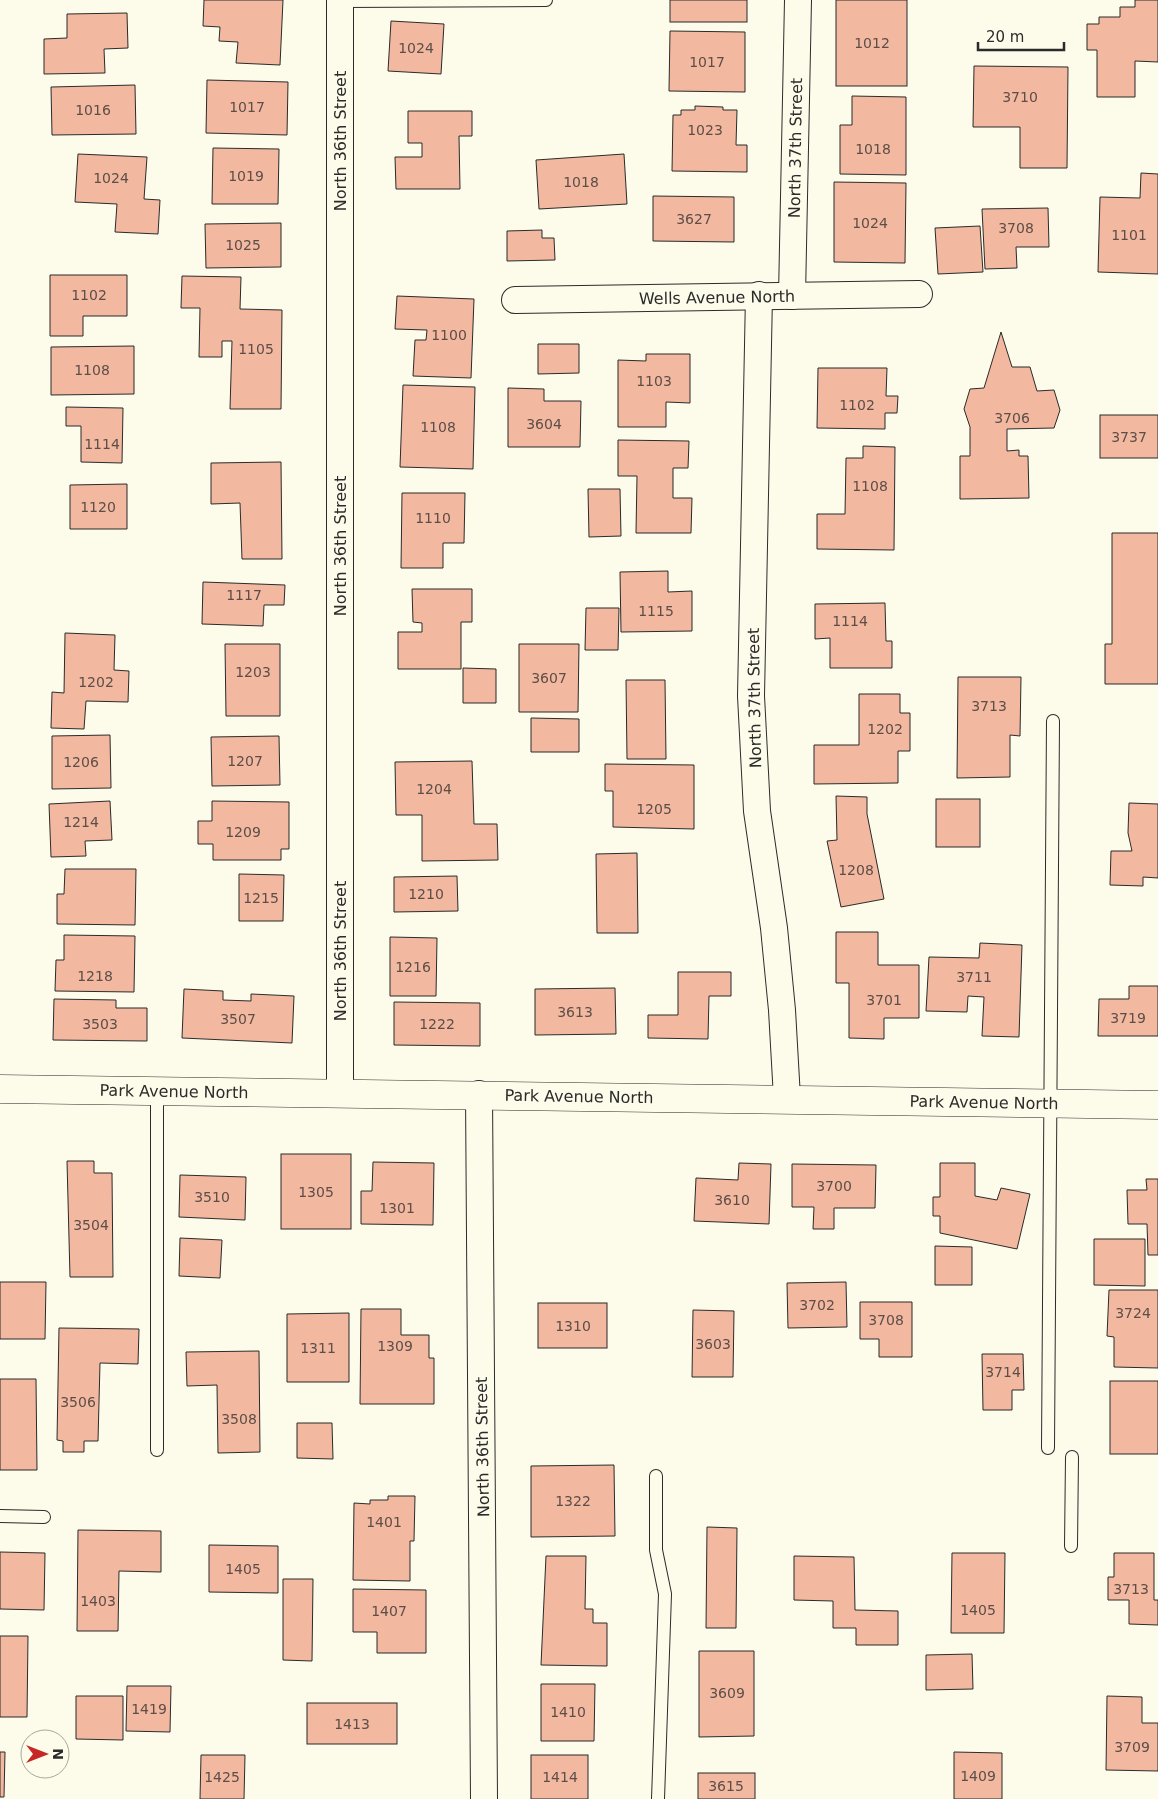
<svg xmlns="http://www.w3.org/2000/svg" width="1158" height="1799" font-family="'DejaVu Sans',sans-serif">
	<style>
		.building { fill: #f2b8a0; stroke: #2b2b2b }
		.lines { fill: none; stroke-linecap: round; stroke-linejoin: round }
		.lane-casing { stroke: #2b2b2b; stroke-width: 14 }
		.street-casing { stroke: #2b2b2b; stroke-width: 28 }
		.secondary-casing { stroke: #2b2b2b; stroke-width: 29 }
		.lane { stroke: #fdfbea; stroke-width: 12 }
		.street { stroke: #fdfbea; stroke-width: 26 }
		.secondary { stroke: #fdfbea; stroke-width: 28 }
		.labels { text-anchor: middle; stroke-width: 4; stroke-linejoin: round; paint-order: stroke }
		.number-label { font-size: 14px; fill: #5d4e48 }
		.street-label { font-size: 16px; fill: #2b2b2b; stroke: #fdfbea }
	</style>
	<rect width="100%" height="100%" fill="#fdfbea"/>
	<g class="building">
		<path d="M204,0H283L280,65L236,63L238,42L219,41L220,27L203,26Z"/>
		<rect x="670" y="0" width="77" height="22"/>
		<rect x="836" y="0" width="71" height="86"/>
		<path d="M1135,0H1158V62L1135,61V97H1097V50H1087V24H1099V17H1120V7H1135Z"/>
		<path d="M127,13L128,48L104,49L105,73L44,74V39L67,38V14Z"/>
		<path d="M391,21L444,24L441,74L388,71Z"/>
		<path d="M670,31L745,32V92L669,91Z"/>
		<path d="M974,66L1068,67L1067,168H1020V127H973Z"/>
		<path d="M207,80L288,82L287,135L206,133Z"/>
		<path d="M135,85L136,134L52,135L51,87Z"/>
		<path d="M852,96L906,97V175L840,174V125H852Z"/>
		<path d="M695,106L723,107V110H737L736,145H747V172L672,171L673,115H681V110H695Z"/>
		<path d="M408,111H472V136H459L460,189H396L395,157H422V143H408Z"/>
		<path d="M213,148L279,149L278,204H212Z"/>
		<path d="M78,154L147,157L144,199L160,200L158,234L115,232L117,204L75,202Z"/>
		<path d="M624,154L627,204L539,209L536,160Z"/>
		<path d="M1141,173L1158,174V274L1098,272L1100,197L1140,198Z"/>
		<path d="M834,182L906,183L905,263L834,262Z"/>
		<path d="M653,196L734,197V242L653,241Z"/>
		<path d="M1048,208L1049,247H1016L1017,268L985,269L982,209Z"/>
		<path d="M281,223V267L206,268L205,224Z"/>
		<path d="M980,226L983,272L938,274L935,228Z"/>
		<path d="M542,230V238H554L555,260L507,261V231Z"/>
		<path d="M50,275H127V316H83V336H50Z"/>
		<path d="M182,276L241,277L240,309L282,310L281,409H230L232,341H222V357H199L200,308H181Z"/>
		<path d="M397,296L474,299L471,378L413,376L415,340H426L427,330L395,329Z"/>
		<path d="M1001,332L1012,367H1030L1037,391L1054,390L1060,410L1054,428L1007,429V451L1019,450V456H1028L1029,498L960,499V456H970V427L964,409L970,389L984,388Z"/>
		<path d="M538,344H579V373L538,374Z"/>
		<path d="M134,346V394L51,395V347Z"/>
		<path d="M646,354H690V403L666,402V427H618V360L646,361Z"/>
		<path d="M818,368H887L886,396H898L897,413H885V429L817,428Z"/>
		<path d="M403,385L475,387L473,469L400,467Z"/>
		<path d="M508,388L544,389V401H581L580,447H508Z"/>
		<path d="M66,407L123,408L122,463L81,462V426H66Z"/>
		<rect x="1100" y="415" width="58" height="43"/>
		<path d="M618,440L689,441L688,468H673V498H692L691,533H636L637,476H618Z"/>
		<path d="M863,446L895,447L894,550L817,549V514H845L846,458H863Z"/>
		<path d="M281,462L282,559H242L240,503L211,504V463Z"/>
		<path d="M127,484V529H70V485Z"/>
		<path d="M588,489H620L621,536L589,537Z"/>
		<path d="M402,493H465L464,543H443V568H401Z"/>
		<path d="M1112,533H1158V684H1105V644H1112Z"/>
		<path d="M668,571V592L692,591V631L621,632L620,572Z"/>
		<path d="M203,582L285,585L284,605H264L263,626L202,624Z"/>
		<path d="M412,589H472V622H461V669H398V632H422V623L413,622Z"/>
		<path d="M885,603L886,641H892V668H830V638L815,639V604Z"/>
		<path d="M586,608H619L618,650H585Z"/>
		<path d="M65,633L115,635L114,670L129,671L128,702L86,701L84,729L51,728L52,692L64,693Z"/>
		<path d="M225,644H280V716H226Z"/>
		<path d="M519,644H579L578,712H519Z"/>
		<path d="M463,668L496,669V703H463Z"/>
		<path d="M958,677H1021L1020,736L1010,735V777L957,778Z"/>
		<path d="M626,680H665L666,759H627Z"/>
		<path d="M859,694H900V713H910V751H898V783L814,784V745H859Z"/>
		<path d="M531,718L579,719V752H531Z"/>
		<path d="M110,735L111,788L52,789V736Z"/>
		<path d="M279,736L280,785L212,786L211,737Z"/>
		<path d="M472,761L474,824H497L498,860L422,861V815H396L395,762Z"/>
		<path d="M605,764L694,765V829L613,827V791H605Z"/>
		<path d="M836,796L867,797V814L884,899L841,907L827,841L837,840Z"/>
		<rect x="936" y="799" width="44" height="48"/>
		<path d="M110,801L112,840L85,841L86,856L51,857L49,804Z"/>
		<path d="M212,801L289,802V849H281V860H213V844H198V821H212Z"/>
		<path d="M1129,803L1158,804V878L1143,877V886L1110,885L1111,851H1132L1128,833Z"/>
		<path d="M637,853L638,933H597L596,854Z"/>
		<path d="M65,869H136L135,925L57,924V894H64Z"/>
		<path d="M239,874L284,875L283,921H239Z"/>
		<path d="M457,876L458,911L394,912V877Z"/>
		<path d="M836,932H878V965H919V1018H884V1039L849,1038V983H836Z"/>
		<path d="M64,935L135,936L134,992L55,991L56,960H64Z"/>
		<path d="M390,937L437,938L436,996H390Z"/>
		<path d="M980,943L1022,945L1019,1037L982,1036L984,997L968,996L967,1012L926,1011L929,957L979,958Z"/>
		<path d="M678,972H731V996H709L708,1039L648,1038V1015H678Z"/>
		<path d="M1129,986H1158V1036H1098L1099,999H1129Z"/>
		<path d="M615,988L616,1034L535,1035V989Z"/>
		<path d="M184,989L223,991V1000L251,1001V994L294,996L292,1043L182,1038Z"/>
		<path d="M54,999L116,1000V1008H147V1041L53,1040Z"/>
		<path d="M394,1002L480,1003V1046L394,1045Z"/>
		<rect x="281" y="1154" width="70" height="75"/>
		<path d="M67,1161H94V1173H112L113,1277H70Z"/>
		<path d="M373,1162L434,1163L433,1225L361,1224V1191H372Z"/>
		<path d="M739,1163L771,1164L769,1224L694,1221L696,1178L738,1180Z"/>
		<path d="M940,1163H975V1196L997,1200L1001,1188L1030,1194L1017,1249L940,1233V1216H933V1197H940Z"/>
		<path d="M792,1164L876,1165L875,1208H834V1229H813L814,1207H792Z"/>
		<path d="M180,1175L246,1177L245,1220L179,1217Z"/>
		<path d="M1146,1179H1158V1255H1148L1147,1224H1128L1127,1190H1147Z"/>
		<path d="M180,1238L222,1240L220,1278L179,1276Z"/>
		<path d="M1094,1239H1145V1286L1094,1285Z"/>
		<path d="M935,1246L972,1247V1285H935Z"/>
		<path d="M0,1282H46L45,1339H0Z"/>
		<path d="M846,1282L847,1327L788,1328L787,1283Z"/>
		<path d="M1109,1290H1158V1368L1114,1367V1337L1107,1336Z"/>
		<path d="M860,1302H912V1357H879V1339H860Z"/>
		<rect x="538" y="1303" width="69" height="45"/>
		<path d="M361,1309H401V1335H429V1358H434V1404H360Z"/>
		<path d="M693,1310L734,1311L733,1377H692Z"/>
		<path d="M349,1313V1382H287V1314Z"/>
		<path d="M59,1328L139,1329L138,1364L100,1363L98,1441H84V1452H63V1441L57,1440Z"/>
		<path d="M259,1351L260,1452L218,1453L217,1385L187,1386L186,1352Z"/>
		<path d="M982,1354H1023L1024,1390H1012V1410H983Z"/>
		<path d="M0,1379H36L37,1470H0Z"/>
		<rect x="1110" y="1381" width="48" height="73"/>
		<path d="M297,1423H332L333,1459L297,1458Z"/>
		<path d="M614,1465L615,1536L531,1537V1466Z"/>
		<path d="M388,1496H415L414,1541H410V1581L353,1580L354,1503L370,1504V1500H388Z"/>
		<path d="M707,1527L737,1528L736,1628H706Z"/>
		<path d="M78,1530L161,1531V1572L119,1571L118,1631H77Z"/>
		<path d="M209,1545L278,1546V1593L209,1592Z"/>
		<path d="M0,1552L45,1553L44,1610L0,1609Z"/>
		<path d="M952,1553H1005L1004,1633H951Z"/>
		<path d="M1114,1553H1154V1600H1158V1625L1129,1624V1600H1108V1577H1114Z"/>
		<path d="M546,1556H586L585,1609H593V1623H607V1666L541,1665Z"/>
		<path d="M794,1556L854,1557L855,1610L898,1611V1645H856V1628H833V1601L794,1600Z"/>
		<path d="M283,1579H313L312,1661L283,1660Z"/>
		<path d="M353,1589L426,1590V1653H377V1632H353Z"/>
		<path d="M0,1636H28L27,1717H0Z"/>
		<path d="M699,1651H754V1736L699,1737Z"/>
		<path d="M972,1654L973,1689L926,1690V1655Z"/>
		<path d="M541,1684H595L594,1741H541Z"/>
		<path d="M127,1686H171L170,1732L126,1731Z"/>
		<path d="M76,1696H123V1740L76,1739Z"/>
		<path d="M1107,1696L1142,1697V1723H1158V1771L1106,1770Z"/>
		<rect x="307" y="1703" width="90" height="41"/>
		<path d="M0,1752H5L4,1797H0Z"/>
		<path d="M954,1752L1002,1753V1799H954Z"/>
		<path d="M201,1755H245L244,1799H200Z"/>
		<rect x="531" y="1755" width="57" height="44"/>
		<rect x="698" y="1773" width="57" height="26"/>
	</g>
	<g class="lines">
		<g class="lane-casing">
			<g id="lane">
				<path d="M340,1L546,0"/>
				<path d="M1048,1448L1053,721"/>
				<path d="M157,1450V1091"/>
				<path d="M656,1476V1550L665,1594L658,1799"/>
				<path d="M0,1516L44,1517"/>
				<path d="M1071,1546L1072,1457"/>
			</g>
		</g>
		<g class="street-casing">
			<g id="street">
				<path d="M340,0V1093"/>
				<path d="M759,295L751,696L757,811L774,928L782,1010L787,1098"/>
				<path d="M792,296L798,0"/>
				<path d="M515,300L919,294"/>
				<path d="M479,1094L484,1799"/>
			</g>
		</g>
		<g class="secondary-casing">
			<path id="secondary" d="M0,1089L1158,1105"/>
		</g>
		<use href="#lane" class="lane"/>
		<use href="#street" class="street"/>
		<use href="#secondary" class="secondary"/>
	</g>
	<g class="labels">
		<g class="number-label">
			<text x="872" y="48">1012</text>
			<text x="416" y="53">1024</text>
			<text x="707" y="67">1017</text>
			<text x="1020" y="102">3710</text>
			<text x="247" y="112">1017</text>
			<text x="93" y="115">1016</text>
			<text x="705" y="135">1023</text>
			<text x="873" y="154">1018</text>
			<text x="246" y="181">1019</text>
			<text x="111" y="183">1024</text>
			<text x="581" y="187">1018</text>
			<text x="694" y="224">3627</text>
			<text x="870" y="228">1024</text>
			<text x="1016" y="233">3708</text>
			<text x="1129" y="240">1101</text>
			<text x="243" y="250">1025</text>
			<text x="89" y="300">1102</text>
			<text x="449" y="340">1100</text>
			<text x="256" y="354">1105</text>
			<text x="92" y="375">1108</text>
			<text x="654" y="386">1103</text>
			<text x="857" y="410">1102</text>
			<text x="1012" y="423">3706</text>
			<text x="544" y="429">3604</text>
			<text x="438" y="432">1108</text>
			<text x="1129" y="442">3737</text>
			<text x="102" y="449">1114</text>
			<text x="870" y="491">1108</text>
			<text x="98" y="512">1120</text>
			<text x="433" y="523">1110</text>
			<text x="244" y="600">1117</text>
			<text x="656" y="616">1115</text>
			<text x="850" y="626">1114</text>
			<text x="253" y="677">1203</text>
			<text x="549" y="683">3607</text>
			<text x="96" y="687">1202</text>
			<text x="989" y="711">3713</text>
			<text x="885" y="734">1202</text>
			<text x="245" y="766">1207</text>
			<text x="81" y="767">1206</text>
			<text x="434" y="794">1204</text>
			<text x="654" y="814">1205</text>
			<text x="81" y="827">1214</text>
			<text x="243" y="837">1209</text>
			<text x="856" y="875">1208</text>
			<text x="426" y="899">1210</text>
			<text x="261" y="903">1215</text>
			<text x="413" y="972">1216</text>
			<text x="95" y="981">1218</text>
			<text x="974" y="982">3711</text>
			<text x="884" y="1005">3701</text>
			<text x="575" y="1017">3613</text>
			<text x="1128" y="1023">3719</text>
			<text x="238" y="1024">3507</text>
			<text x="100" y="1029">3503</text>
			<text x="437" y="1029">1222</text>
			<text x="834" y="1191">3700</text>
			<text x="316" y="1197">1305</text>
			<text x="212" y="1202">3510</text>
			<text x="732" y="1205">3610</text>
			<text x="397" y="1213">1301</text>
			<text x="91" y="1230">3504</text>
			<text x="817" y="1310">3702</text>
			<text x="1133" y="1318">3724</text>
			<text x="886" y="1325">3708</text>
			<text x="573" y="1331">1310</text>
			<text x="713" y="1349">3603</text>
			<text x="395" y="1351">1309</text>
			<text x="318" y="1353">1311</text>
			<text x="1003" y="1377">3714</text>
			<text x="78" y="1407">3506</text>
			<text x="239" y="1424">3508</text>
			<text x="573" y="1506">1322</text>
			<text x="384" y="1527">1401</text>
			<text x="243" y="1574">1405</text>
			<text x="1131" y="1594">3713</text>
			<text x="98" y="1606">1403</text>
			<text x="978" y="1615">1405</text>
			<text x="389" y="1616">1407</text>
			<text x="727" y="1698">3609</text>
			<text x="149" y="1714">1419</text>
			<text x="568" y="1717">1410</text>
			<text x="352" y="1729">1413</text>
			<text x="1132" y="1752">3709</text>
			<text x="978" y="1781">1409</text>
			<text x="222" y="1782">1425</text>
			<text x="560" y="1782">1414</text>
			<text x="726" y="1791">3615</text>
		</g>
		<g class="street-label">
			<text transform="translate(340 141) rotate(-90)" y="6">North 36th Street</text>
			<text transform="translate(795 148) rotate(-89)" y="6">North 37th Street</text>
			<text transform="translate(717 297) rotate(-1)" y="6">Wells Avenue North</text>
			<text transform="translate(340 546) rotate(-90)" y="6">North 36th Street</text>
			<text transform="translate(754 698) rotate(-91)" y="6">North 37th Street</text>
			<text transform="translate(340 951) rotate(-90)" y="6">North 36th Street</text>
			<text transform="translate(174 1091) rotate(1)" y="6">Park Avenue North</text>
			<text transform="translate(579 1096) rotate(1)" y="6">Park Avenue North</text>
			<text transform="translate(984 1102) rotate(1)" y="6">Park Avenue North</text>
			<text transform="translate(482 1447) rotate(-91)" y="6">North 36th Street</text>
		</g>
	</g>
	<g transform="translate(45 1754) rotate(90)"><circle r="24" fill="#fdfbea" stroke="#a9a89e"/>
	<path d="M0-4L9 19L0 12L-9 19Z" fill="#c62828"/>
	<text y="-8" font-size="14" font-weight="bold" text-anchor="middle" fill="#2b2b2b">N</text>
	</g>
	<path d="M978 42v8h86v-8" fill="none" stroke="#2b2b2b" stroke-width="2.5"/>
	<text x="986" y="42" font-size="15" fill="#2b2b2b" stroke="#fdfbea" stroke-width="4" paint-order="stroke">20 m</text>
</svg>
